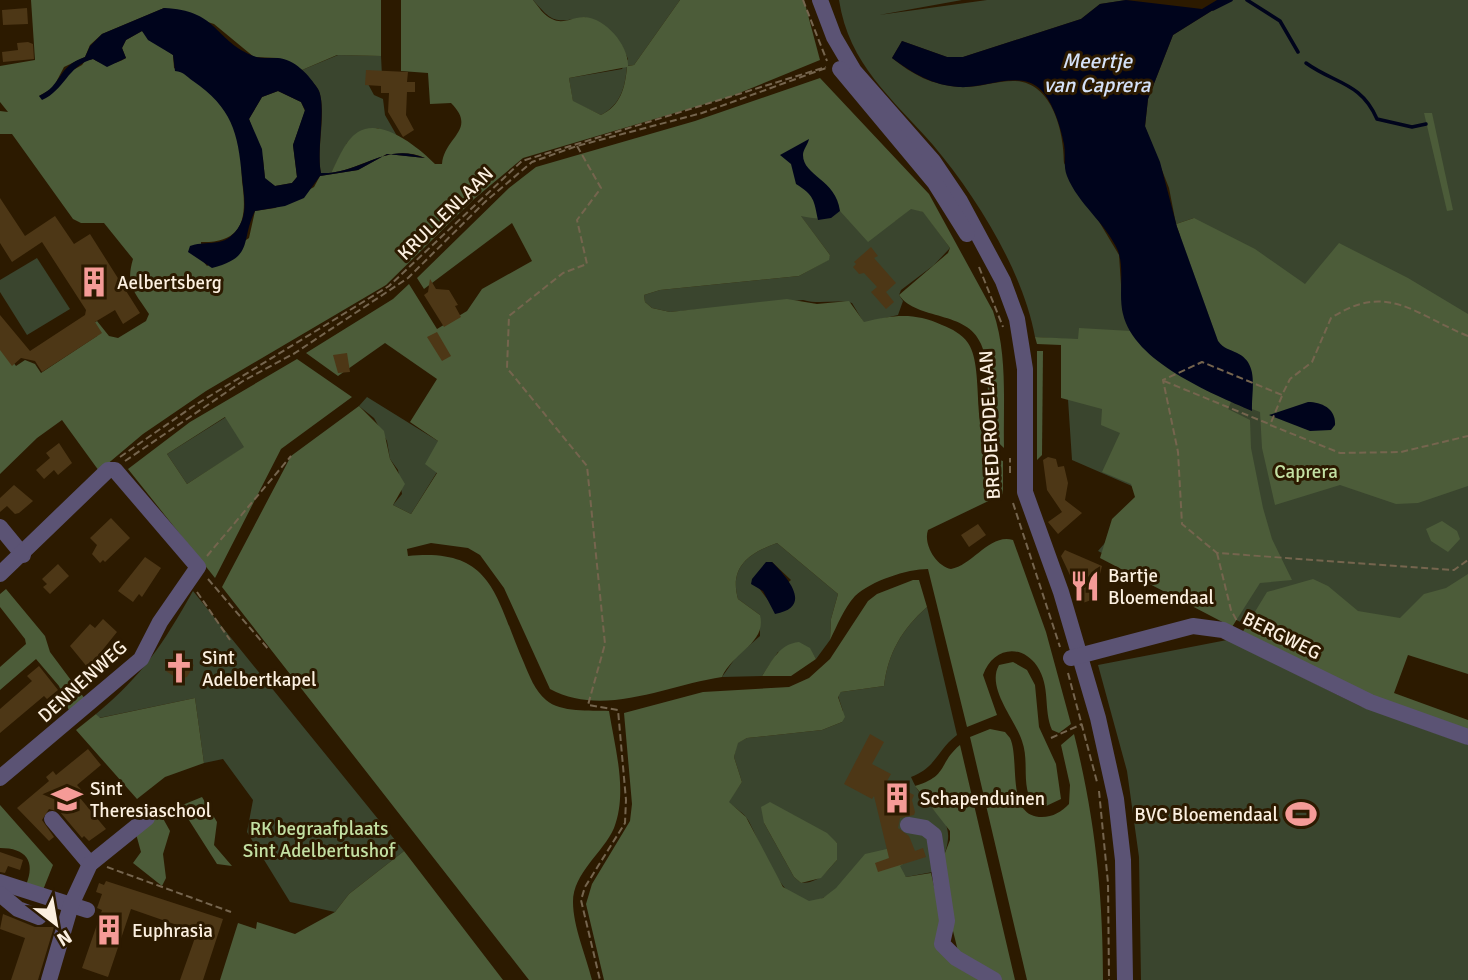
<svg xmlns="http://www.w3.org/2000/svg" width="1468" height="980" font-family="Signika,sans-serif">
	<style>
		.green { fill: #3a452e; fill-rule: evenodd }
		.forest { fill: #4c5c39; fill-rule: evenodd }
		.water { fill: #00041c; fill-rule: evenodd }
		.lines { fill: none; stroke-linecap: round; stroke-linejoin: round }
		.stream { stroke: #00041c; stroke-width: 3.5 }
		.building { fill: #4d3716 }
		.path { stroke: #75654e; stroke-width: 2; stroke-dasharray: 7 3.5; stroke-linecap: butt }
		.minor { stroke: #5b5374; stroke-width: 16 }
		.labels { text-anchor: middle; stroke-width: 6; stroke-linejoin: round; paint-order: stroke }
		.street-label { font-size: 19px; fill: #fcf0e0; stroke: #2c1a00 }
		.poi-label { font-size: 19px; fill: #fcf0e0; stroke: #2c1a00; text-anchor: start }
		.park-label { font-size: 19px; fill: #c3e0a3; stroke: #2c1a00 }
		.water-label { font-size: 21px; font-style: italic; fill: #d4e1f8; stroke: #2c1a00 }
	</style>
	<rect width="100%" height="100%" fill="#2c1a00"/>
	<g class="green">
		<path d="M533,0H680L634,65L627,66C625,88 621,104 601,115L573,102L569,78L622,69L628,59L622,46L585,17C555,23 553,23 533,0Z"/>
		<path d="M839,0H962L879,15L987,0H1126L1100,4L1081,19L963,57H947L902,41L892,58C913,75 932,85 960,87C978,88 995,81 1013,81C1052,81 1064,131 1064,163L1119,255L1123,314L1194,218L1176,224L1169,188L1145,127L1148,99L1173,35L1229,0H1468V668L1407,648L1389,696L1098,551L1148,493L1072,460L1064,339L1035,337C1023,271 976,196 933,145C892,98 849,65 839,0Z"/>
		<path d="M338,55L381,56L382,76L368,84L374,95L383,99L385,115L397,136L377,128L347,143L331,173H321C316,147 327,114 319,91C316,84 307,77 302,70Z"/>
		<path d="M911,208L924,212L950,248L934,265L901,290L899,295L903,301L898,315L864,323L852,303C835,299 820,305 803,300L670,312L652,308L645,302L644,295L660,290L799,276L828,260L830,255L800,215L840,211L895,221Z"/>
		<path d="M37,258L70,309L27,335L0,292V280Z"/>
		<path d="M367,397L438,441L437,472L411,514L393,505L402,494L398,470L390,459L387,441L374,418L359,406Z"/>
		<path d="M226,417L245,447L187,484L167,454Z"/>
		<path d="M777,543L838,594L831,619L830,640L816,659L809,648L778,652L762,676L722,677L736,657L760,636V615L738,599C729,567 749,553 777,543ZM772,562L791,580L768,600L758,587Z"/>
		<path d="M193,591L404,851L349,894L335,912L290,902L247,832L253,800L223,759L204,763L195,698L99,718L96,714C143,675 163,644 193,591Z"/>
		<path d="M927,607L957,735C937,750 937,767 911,777C932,825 965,810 938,871L906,877L887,851C855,853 849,885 823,898C783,918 762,844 748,820C744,813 735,808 728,802L742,782L734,757L737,743L747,738L822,730L842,722L843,711L838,696L841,692L884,686C888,653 902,629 927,607ZM793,815L837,843V860C826,872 819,883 801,883L794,877L764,823Z"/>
		<path d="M1227,640L1360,706L1468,745V980H1141L1139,857L1127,771L1098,665Z"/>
	</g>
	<g class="forest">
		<path d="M31,0H381V56L337,55L302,70L278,58L254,57L214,24L164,8L102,34L90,45L85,57L64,67L53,88L39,96L47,97L66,74L82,65L85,61L93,59C103,66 115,65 126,58L122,48L126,40L142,31L173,55L174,68C204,81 236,115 241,148C242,159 241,170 242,181C247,216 245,243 201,242L202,260L207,266L249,238L255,211L275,208L314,187L320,176L358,170L387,154L425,158C391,143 365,168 331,173C338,160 345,140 358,132C382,117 419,148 435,164H442C444,137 478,130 451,103L430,104L428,73L401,71V0H533C538,6 544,16 552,19C563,25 573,17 584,17C606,18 629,46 628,66L634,65L680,0H804L820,60L732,96L523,158L474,199L386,285L206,391L143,434L99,471L62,420L37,438L0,474V345L16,366L25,360L35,364L41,373L97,336L91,325L97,321L109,336L118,338L146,321L149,314C135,292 125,286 133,259L104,223H81L73,219L12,134H0V111L8,112L0,102V66L35,60ZM627,67C625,88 621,105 601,115L573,101L569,78Z"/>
		<path d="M820,78L929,194L993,311C1008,355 1003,402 1004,448C980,429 994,372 981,344C967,310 917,321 899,295L948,253L950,248L923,212L911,209L868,242L840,211C827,221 817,219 801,216L830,255L829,260L799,276L660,290L644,295L645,302L652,308L670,312L787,299L817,304L849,301L864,322C893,315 914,312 942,325C952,329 962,334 968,343C987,370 966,452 1003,461V494L928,530C923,544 936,566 951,569C973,565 990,533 1013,540L1046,632L1071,724L1059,733L1052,730C1043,709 1051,687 1037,666C1020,642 992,649 983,675L997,715L967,727L928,569C907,569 871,581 855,596C844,608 837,626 830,640L831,619L838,594L777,543C749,553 729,567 738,599L760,615C767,643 733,652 722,677C667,685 604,718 550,689L504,588L480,555L468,548L431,543L407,549L408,556C494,547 495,597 524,663C529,675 535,691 546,700C561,713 590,710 609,711C615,748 628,792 614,828C603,853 573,873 573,902C573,926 586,956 592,980H529L222,587L291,456L359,406L384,431L390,459L405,484L393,505L411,514L437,473L425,464L438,441L410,422L437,379L385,343L338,376L306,353L393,299L409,284L437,329L467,311L482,289L532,261L512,223L424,289L417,278L509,188L536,167L695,121Z"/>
		<path d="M278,91L301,102L305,111L293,145L297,177L292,183L275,186L265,179L263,159L249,119L262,97Z"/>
		<path d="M1424,113H1432L1453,210L1447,211Z"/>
		<path d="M1194,218L1255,249L1305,284L1339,243L1408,278L1468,314V486L1418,503L1396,504L1340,485L1275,505L1262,448L1260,412L1252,409L1251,389L1237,353L1224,348L1218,341L1177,227L1176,224Z"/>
		<path d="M1079,328L1131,331L1206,390L1231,402L1228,409L1250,420L1251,448L1263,508L1272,539L1292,580L1260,583L1232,627L1100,558L1112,519L1135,497L1131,484L1102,472L1120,433L1101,425L1102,409L1061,398V345L1037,344L1035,337L1078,339Z"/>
		<path d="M1037,351H1043L1042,455L1037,460Z"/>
		<path d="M297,359L352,397L281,449L215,578L128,469L190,422ZM225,417L244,447L187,484L167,454Z"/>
		<path d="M1442,521L1457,531L1460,539L1448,552L1431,541L1426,529Z"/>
		<path d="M1468,574V674L1408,655L1394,693L1468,720V731L1385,702L1242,633L1267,592L1313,579L1328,586L1358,611L1400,618L1424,594L1446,588Z"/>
		<path d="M913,580H919L927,607C902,629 888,653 884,686L841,692L838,697L845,717L842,722L822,730L747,738L738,743L734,757L742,782L729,802L746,817L783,887L809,901L823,898L836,888L865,854L891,848L908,861L900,866L906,877L931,873L947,943L983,980H604L586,904L592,884L630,821L632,804L624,713L703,692L789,687L809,678L830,659L868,601L877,594Z"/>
		<path d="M6,589L45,636L50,652L85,699L70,713L59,686L36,659L0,690V667L26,644L25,639L0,607V594Z"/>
		<path d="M799,642L810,648L816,659L791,676H762C772,661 779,644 799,642Z"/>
		<path d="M1013,662L1027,670L1035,685L1039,727L1056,764L1061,799L1044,807L1034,805C1020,786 1030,763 1022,741C1015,719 986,688 999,665Z"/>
		<path d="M195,698L204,763L165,777L137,799L76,730L96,714L100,718Z"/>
		<path d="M990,729L1005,732L1010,738C1020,759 1006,814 1039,817C1052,818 1061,812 1069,804L1070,785L1061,745L1074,734C1095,818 1103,894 1103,980H1027L970,737Z"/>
		<path d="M960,745L1015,980H999L958,951L938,871L950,840V831L915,786C949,776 938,763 960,745Z"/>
		<path d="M202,797L217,822L214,845L232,866L217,864L180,806Z"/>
		<path d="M770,802L827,833L837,843V860L821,878L801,883L794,877L764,823L761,807Z"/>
		<path d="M0,805L53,865L43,890L26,885C36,861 26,848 0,848Z"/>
		<path d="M160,813L170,831L163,854L166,878L162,886L133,863L141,852L136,834Z"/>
		<path d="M404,851L503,980H220L238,923L256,929L257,922L295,934L335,912L349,894Z"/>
	</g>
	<g class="water">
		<path d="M1126,0L1202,9L1217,0H1229L1173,35L1148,99L1145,126L1160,162L1177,227L1218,341C1224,349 1229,349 1237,353C1260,364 1251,390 1252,411C1211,393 1134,362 1123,314C1118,294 1125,270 1118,251C1106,223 1078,204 1067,176C1063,166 1066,155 1064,144C1061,128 1053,102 1041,90C1020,69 985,89 959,87C932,85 914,74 892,58L902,41L947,57H963L1081,19L1100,4Z"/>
		<path d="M164,8C217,10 214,39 251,55C259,59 268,58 277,58C295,59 309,75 318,89C327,104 316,150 321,173C362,174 385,141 425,158L387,154L358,170L320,176L304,198L285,206L255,211C240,241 255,257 212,268L188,252L190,246C203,241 221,246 231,236C250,219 244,199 242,177C238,132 232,108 193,81C186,76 184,72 175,71L173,55L148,40L142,31L126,40L122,48L126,58L107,67L93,59C67,66 65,90 42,100L39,96C63,85 56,67 85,57L90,46L102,34ZM278,91L301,102L305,110L293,145L297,177L292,183L275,186L265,178L262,149L249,119L262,97Z"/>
		<path d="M809,139C808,144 803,150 803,155C803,176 836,179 840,211L831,218L818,220C814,200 814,195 796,184L791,164L780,155Z"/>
		<path d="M1308,402C1322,402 1336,409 1335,425L1331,430L1310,431L1269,415Z"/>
		<path d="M766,562H772C787,577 814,607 775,614L763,591L751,584L752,579Z"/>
	</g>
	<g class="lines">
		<g class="stream">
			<path d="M1247,0L1280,21L1298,52"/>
			<path d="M1213,9L1231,0"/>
			<path d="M1306,63C1335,84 1361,82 1377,119L1412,127L1426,124"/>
		</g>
	</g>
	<g class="building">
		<path d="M27,8L28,24L3,25L2,10Z"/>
		<path d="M28,42L33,44L34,59L3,62L2,52L18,50L17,43Z"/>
		<path d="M366,70L408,72L407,82H415V92H407L406,115L414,130L403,137L388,112L389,93H381V86L365,85Z"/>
		<path d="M0,198L25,236L55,216L74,244L90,234L140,313L123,324L115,310L95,322L102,333L42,372L35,361L21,358L12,366L0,350V315L30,351L85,315L86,310L42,242L12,262L0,243Z"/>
		<path d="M871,247L878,256L874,258L896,283L886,292L894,302L886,309L871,292L877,287L864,273L859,274L853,267L856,264L854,262Z"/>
		<path d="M430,279L436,289L449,290L458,305L455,306L461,317L444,327L424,295L428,292Z"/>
		<path d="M437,332L451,356L442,361L427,337Z"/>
		<path d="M347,353L350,372L338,373L333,355Z"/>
		<path d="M59,443L72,463L58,475L54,470L44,479L36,470L50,458L46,453Z"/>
		<path d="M1048,457L1056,459L1058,467L1064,466L1068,483L1065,500L1082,513L1058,534L1048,522L1062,512L1047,490L1043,460Z"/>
		<path d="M14,485L33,501L19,513L15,514L7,506L0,512V498Z"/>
		<path d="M111,518L130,538L105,562L103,560L100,563L92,554L97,545L90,538Z"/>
		<path d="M978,524L986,535L969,547L961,535Z"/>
		<path d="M1065,550L1102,566L1098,582H1092L1099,597L1083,603L1061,556Z"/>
		<path d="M145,557L161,568L142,597L139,594L133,602L118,591Z"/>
		<path d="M58,564L69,576L50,594L43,587L47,584L42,579Z"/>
		<path d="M103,619L117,632L88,668L70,646L90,624L95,628Z"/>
		<path d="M182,657L194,665L187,677L178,679L166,671L174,659Z"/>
		<path d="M39,666L58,690L47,699L44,696L0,733V709L32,681L27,676Z"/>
		<path d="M870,734L884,742L872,764L891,774L887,781L914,795L912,800L915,812L914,815L900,818L898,828L909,836L915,851L923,848L926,857L878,872L875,863L889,858L874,796L872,799L844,784Z"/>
		<path d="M88,749L101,765L77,785L85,794L80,798L106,829L89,841L84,836L82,838L60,812L49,809L42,820L54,837L49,841L17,808L49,781L46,777L53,771L56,775Z"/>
		<path d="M0,852L23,860L20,870L8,866L5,873L0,872Z"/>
		<path d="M106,881L223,919L203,980H180L197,932L131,909L108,977L82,968L102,910L97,908L102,894L96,892L99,883L104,885Z"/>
		<path d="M3,914L35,927H54L38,980H11L25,938L0,929Z"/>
	</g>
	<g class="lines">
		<g class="path">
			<path d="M803,0L827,61"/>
			<path d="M577,146L601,188L577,220L587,264L563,273L509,316L507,368L587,466L605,644L588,705L618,710L626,800L625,823L585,887L581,900L600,980"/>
			<path d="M979,267L1003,327"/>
			<path d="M1468,336C1415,315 1388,281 1331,318L1312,362L1290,379L1282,395L1202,362L1163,380L1178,452L1182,524L1217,553L1454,570L1468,560"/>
			<path d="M1164,381L1269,424"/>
			<path d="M1282,396L1270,425L1340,453L1401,452L1468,436"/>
			<path d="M120,457L192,407L389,286L522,161L826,67"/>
			<path d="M125,461L243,381L295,353L408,278L486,201L532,162L577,146L702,113L826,68"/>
			<path d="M1010,473V458"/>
			<path d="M1013,503L1060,647"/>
			<path d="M1217,553L1231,610L1237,621"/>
			<path d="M207,556L291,456"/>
			<path d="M208,579L269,650"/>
			<path d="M197,592L230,640"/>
			<path d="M1068,673L1097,782"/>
			<path d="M1051,738L1082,724"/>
			<path d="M1099,791L1108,883L1109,980"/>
			<path d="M107,867L231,912"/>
		</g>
		<g class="minor">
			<path d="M820,0L834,37L854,71L933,161L960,201L1003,281L1017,319L1025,369V492L1061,592L1098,718L1116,799L1123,860L1125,980"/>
			<path d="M840,69L935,183L967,234"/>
			<path d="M0,527L23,555"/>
			<path d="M0,574L108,470H115L198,567L160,622L141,659L0,778"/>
			<path d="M1071,658L1193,626L1223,630L1370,702L1468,737"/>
			<path d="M52,819L90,864"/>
			<path d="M908,825L925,828L934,835L947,921L942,944L956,958L994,980"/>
			<path d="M0,882L87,910"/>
			<path d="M0,894L18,909L39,917"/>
			<path d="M49,980L71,905L90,864L147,818"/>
		</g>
	</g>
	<defs>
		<g id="building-bare" transform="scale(2.415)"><path d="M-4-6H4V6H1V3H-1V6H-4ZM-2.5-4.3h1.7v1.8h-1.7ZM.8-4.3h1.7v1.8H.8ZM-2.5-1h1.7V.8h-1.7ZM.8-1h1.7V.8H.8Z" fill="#f59b97" stroke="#2c1a00" stroke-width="2.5" paint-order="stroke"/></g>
		<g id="restaurant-bare" transform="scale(2.415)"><path d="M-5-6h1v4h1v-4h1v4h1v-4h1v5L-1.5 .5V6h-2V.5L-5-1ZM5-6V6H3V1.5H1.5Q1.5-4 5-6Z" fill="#f59b97" stroke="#2c1a00" stroke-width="2.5" paint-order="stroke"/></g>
		<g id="church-bare" transform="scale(2.415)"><path d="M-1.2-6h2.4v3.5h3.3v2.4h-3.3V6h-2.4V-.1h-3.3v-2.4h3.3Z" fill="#f59b97" stroke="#2c1a00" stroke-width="2.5" paint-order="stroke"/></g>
		<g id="school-bare" transform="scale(2.415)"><path d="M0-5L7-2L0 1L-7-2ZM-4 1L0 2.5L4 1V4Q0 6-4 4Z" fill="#f59b97" stroke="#2c1a00" stroke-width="2.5" paint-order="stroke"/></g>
		<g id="stadium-bare" transform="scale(2.415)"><path d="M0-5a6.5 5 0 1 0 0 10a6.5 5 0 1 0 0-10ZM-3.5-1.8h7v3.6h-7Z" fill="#f59b97" stroke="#2c1a00" stroke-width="2.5" paint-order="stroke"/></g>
	</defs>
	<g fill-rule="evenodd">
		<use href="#building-bare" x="94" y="282"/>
		<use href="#restaurant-bare" x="1085" y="586"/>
		<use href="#church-bare" x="179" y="668"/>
		<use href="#building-bare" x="897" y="798"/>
		<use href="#school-bare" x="67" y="799"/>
		<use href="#stadium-bare" x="1301" y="814"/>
		<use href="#building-bare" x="109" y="930"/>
	</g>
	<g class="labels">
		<g class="street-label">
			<text transform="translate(445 213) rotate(-44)" y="7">KRULLENLAAN</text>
			<text transform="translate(989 425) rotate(-93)" y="7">BREDERODELAAN</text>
			<text transform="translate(1282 635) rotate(26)" y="7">BERGWEG</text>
			<text transform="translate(82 681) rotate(-42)" y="7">DENNENWEG</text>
		</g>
		<g class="poi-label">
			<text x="117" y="289">Aelbertsberg</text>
			<text x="1108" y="582">Bartje<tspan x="1108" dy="22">Bloemendaal</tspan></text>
			<text x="202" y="664">Sint<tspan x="202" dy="22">Adelbertkapel</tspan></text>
			<text x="90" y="795">Sint<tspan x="90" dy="22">Theresiaschool</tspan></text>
			<text x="920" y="805">Schapenduinen</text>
			<text x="1278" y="821" text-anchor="end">BVC Bloemendaal</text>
			<text x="132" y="937">Euphrasia</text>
		</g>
		<g class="park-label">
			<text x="1306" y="478">Caprera</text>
			<text x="319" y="835">RK begraafplaats<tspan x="319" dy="22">Sint Adelbertushof</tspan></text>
		</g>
		<g class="water-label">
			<text x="1097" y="68">Meertje<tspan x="1097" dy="24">van Caprera</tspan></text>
		</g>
	</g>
	<g transform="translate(56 924) rotate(149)" stroke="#2c1a00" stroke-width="5" paint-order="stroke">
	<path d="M0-5L12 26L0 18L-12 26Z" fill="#fcf0e0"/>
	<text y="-10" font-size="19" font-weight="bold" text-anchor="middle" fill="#fcf0e0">N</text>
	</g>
</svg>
